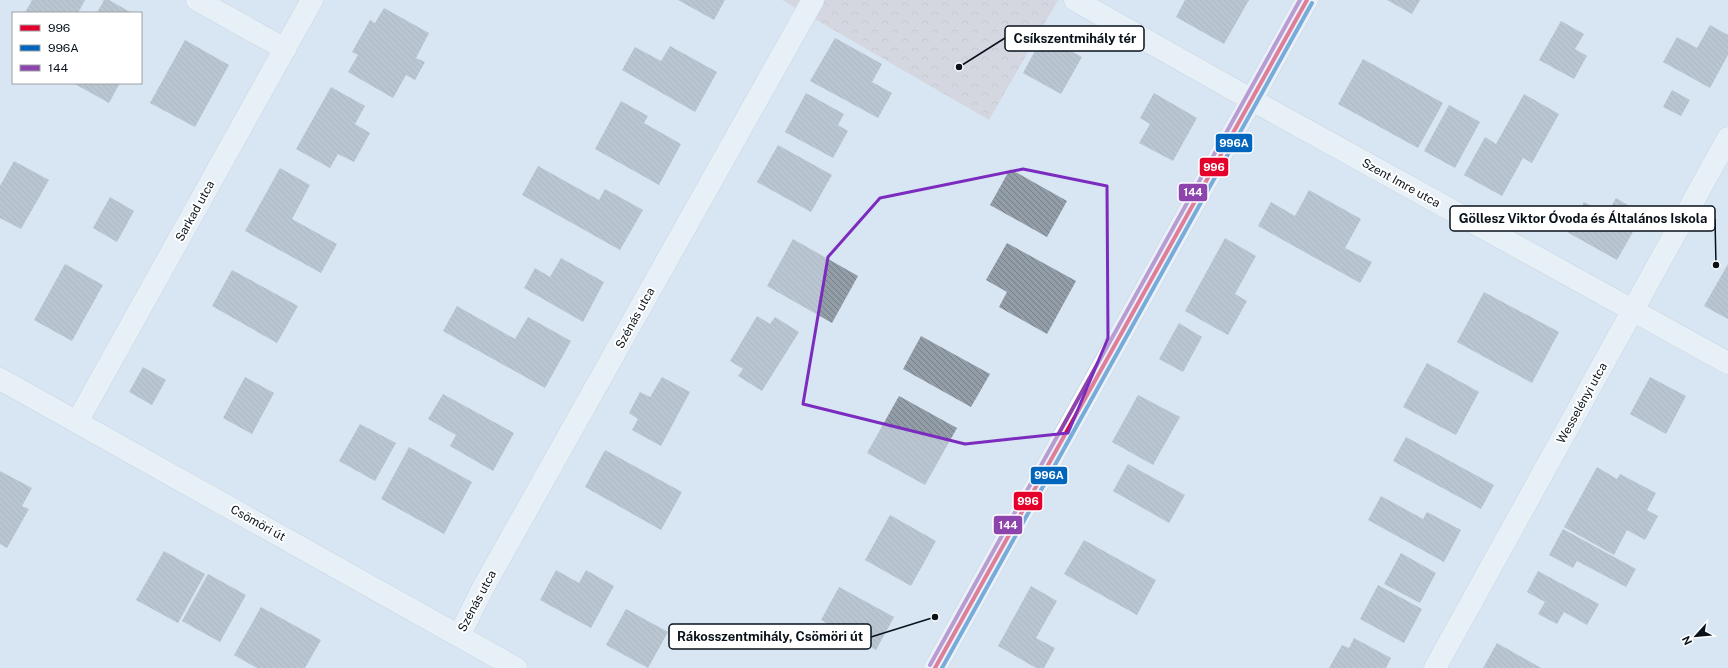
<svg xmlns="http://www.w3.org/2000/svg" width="1728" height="668" font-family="'Public Sans',sans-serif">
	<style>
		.park { fill: url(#park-crowns) }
		.building { fill: url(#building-back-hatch) }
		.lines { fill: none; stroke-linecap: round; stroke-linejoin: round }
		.minor-casing { stroke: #b8c2cd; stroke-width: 23 }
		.major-casing { stroke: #b8c2cd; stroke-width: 23 }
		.minor { stroke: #f9fbfd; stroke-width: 22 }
		.major { stroke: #f9fbfd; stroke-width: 22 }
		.bus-1-casing { stroke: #fff; stroke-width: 7 }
		.bus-2-casing { stroke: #fff; stroke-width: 7 }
		.bus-3-casing { stroke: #fff; stroke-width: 7 }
		.bus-1 { stroke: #e4002b; stroke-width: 4 }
		.bus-2 { stroke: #0065bd; stroke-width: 4 }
		.bus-3 { stroke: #8e44ad; stroke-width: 4 }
		.marked { fill: none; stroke: #7b2cbf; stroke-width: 3; stroke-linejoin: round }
		.labels { text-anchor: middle; stroke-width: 4; stroke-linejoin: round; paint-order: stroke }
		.street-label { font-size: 12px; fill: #09121b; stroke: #fff }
		.leader { fill: none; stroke: #09121b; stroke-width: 1.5 }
		.callout-dot { fill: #09121b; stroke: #fff; stroke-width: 1.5 }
		.callout { fill: #fff; stroke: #09121b; stroke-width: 1.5 }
		.callout-label { font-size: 13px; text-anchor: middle; font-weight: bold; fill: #09121b }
		.line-badge { stroke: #fff; stroke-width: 1.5 }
		.badge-label { font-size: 11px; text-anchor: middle; font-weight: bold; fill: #fff }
	</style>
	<defs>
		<pattern id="park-crowns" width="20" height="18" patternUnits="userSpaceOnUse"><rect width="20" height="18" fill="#cfc5c7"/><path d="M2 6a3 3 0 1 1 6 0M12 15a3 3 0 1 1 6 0" fill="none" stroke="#b0a8aa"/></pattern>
		<pattern id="building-back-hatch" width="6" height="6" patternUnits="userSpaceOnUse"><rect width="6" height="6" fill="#939da8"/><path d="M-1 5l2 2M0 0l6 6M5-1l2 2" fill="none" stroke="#767f88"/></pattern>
	</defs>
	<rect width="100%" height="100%" fill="#d8e5f3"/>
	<path class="park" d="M782,0H1058L989,120Z"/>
	<g class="building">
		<path d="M32,0H85L78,13H25Z"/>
		<path d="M104,0H109L132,13H97Z"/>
		<path d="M678,0H725L714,20Z"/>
		<path d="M1185,0H1249L1224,44L1176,17Z"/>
		<path d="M1387,0H1420L1412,14Z"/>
		<path d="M384,8L429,33L416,58L425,62L415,80L406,75L393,98L348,72L358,55L352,52L370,20L375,23Z"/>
		<path d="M1561,21L1584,34L1575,49L1587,56L1574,79L1539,60Z"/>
		<path d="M1710,25L1728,35V55L1710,88L1663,62L1677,37L1697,48Z"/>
		<path d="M1043,36L1082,57L1061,94L1023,73Z"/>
		<path d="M835,38L882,64L872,82L892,93L878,118L810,81Z"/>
		<path d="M185,40L229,65L195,127L150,103Z"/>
		<path d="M670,46L717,72L695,112L622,70L635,47L661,61Z"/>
		<path d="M1363,59L1443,103L1418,148L1338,104Z"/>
		<path d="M73,83H120L109,103Z"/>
		<path d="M331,87L365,106L355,124L370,133L354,162L338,154L330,168L296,149Z"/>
		<path d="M1672,90L1690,100L1681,116L1663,107Z"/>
		<path d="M806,93L844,114L838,125L848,131L833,158L785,132Z"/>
		<path d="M1154,93L1197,118L1173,161L1139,143L1150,124L1140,118Z"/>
		<path d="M1524,94L1559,114L1532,163L1523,158L1502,196L1464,175L1485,137L1496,144Z"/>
		<path d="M621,101L648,116L644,123L681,144L659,185L595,149Z"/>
		<path d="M1449,105L1480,122L1455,168L1424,151Z"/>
		<path d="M778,145L832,175L811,212L757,182Z"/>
		<path d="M14,161L49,180L21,229L0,218V186Z"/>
		<path d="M538,166L599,200L605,189L643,210L620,250L522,195Z"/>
		<path d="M280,168L310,185L292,219L337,244L321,273L245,231Z"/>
		<path d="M1010,169L1067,201L1047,237L990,205Z"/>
		<path d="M1309,190L1361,219L1345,248L1372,262L1360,283L1258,226L1271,202L1295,216Z"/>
		<path d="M110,197L134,211L117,242L93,228Z"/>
		<path d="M1616,198L1643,214L1617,260L1567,232L1584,202L1607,214Z"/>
		<path d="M1225,238L1256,256L1235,294L1247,301L1228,335L1185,311Z"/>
		<path d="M793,239L858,276L832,323L767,286Z"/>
		<path d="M1007,243L1076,281L1047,334L999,307L1007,292L986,280Z"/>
		<path d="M561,258L604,282L583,322L524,288L535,268L550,277Z"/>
		<path d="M65,264L103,285L72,341L34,320Z"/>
		<path d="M1728,264V319L1704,306Z"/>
		<path d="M232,270L298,306L277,343L212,306Z"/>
		<path d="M1484,292L1559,332L1532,383L1457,342Z"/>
		<path d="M457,306L515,339L528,317L571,341L545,388L443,331Z"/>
		<path d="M757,316L770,324L775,317L799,332L762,391L738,376L743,369L730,361Z"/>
		<path d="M1179,323L1202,337L1183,372L1159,359Z"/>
		<path d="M921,336L990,374L971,407L903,369Z"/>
		<path d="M1427,363L1479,392L1456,435L1403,407Z"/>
		<path d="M143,367L166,380L152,405L129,392Z"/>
		<path d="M245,377L274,393L252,434L223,418Z"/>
		<path d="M662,377L690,392L661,446L632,430L638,419L629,413L640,392L650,397Z"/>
		<path d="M1650,377L1686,396L1666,434L1630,414Z"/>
		<path d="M443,394L514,433L493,471L450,446L456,435L428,419Z"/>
		<path d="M1138,395L1180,417L1153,465L1112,442Z"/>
		<path d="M899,396L957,428L925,485L867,453Z"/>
		<path d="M360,424L396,443L375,481L339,461Z"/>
		<path d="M1406,437L1494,485L1481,509L1393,461Z"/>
		<path d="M409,447L472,482L444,534L381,499Z"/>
		<path d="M605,450L682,492L661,530L585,487Z"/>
		<path d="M1128,464L1185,495L1169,523L1113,491Z"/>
		<path d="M1597,467L1617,479L1620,474L1656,493L1647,510L1658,516L1645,540L1627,530L1614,555L1564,527Z"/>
		<path d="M0,471L32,488L22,506L29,509L7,548L0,544Z"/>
		<path d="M1381,496L1423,519L1427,512L1461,530L1444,562L1368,520Z"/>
		<path d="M890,515L936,541L911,586L865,560Z"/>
		<path d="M1563,529L1636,569L1626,587L1577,561L1573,568L1549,555Z"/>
		<path d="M1084,540L1156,580L1137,615L1064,574Z"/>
		<path d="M164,551L205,574L178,623L136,600Z"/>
		<path d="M1401,553L1436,573L1420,603L1384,584Z"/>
		<path d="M556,570L579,583L586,570L614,586L591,628L540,600Z"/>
		<path d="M1538,571L1599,604L1587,625L1564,612L1557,624L1538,614L1545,602L1527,592Z"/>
		<path d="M208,574L246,595L220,642L182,621Z"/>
		<path d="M1378,585L1422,609L1404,643L1360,619Z"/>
		<path d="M1031,586L1057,601L1036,638L1055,648L1044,668H1036L998,646Z"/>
		<path d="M839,587L894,617L876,650L821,620Z"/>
		<path d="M261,607L321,640L305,668H257L234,655Z"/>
		<path d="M626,609L668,632L648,668L606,645Z"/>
		<path d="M1354,638L1391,658L1386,668H1329L1342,645L1349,648Z"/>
		<path d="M1497,643L1541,668H1483Z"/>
	</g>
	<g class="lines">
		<g class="minor-casing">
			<g id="minor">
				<path d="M197,0L285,49"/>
				<path d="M1075,0L1252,100L1728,363"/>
				<path d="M77,422L312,0"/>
				<path d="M459,636L484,586L813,0"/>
				<path d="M935,668L1307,0"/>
				<path d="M1435,668L1728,138"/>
			</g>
		</g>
		<g class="major-casing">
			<path id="major" d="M0,379L516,668"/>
		</g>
		<use href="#minor" class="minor"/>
		<use href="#major" class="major"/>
		<g class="bus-1-casing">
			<path id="bus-1" d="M935,668L1307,0"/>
		</g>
		<g class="bus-2-casing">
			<path id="bus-2" d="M942,668L1312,3"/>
		</g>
		<g class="bus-3-casing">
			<path id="bus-3" d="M930,665L1300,0"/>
		</g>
		<use href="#bus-1" class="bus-1"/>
		<use href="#bus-2" class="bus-2"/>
		<use href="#bus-3" class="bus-3"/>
	</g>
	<path d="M0 0H1728V668H0ZM1023,169L1107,186L1108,338L1068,433L965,444L803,404L828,257L880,198Z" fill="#d8e5f3" fill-opacity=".55" fill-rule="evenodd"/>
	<path class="marked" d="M1023,169L1107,186L1108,338L1068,433L965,444L803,404L828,257L880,198Z"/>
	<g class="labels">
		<g class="street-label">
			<text transform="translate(1401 183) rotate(29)" y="4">Szent Imre utca</text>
			<text transform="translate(195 211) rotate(-61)" y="4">Sarkad utca</text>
			<text transform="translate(635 318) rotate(-61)" y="4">Szénás utca</text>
			<text transform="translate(1582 403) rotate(-61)" y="4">Wesselényi utca</text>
			<text transform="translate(258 523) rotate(29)" y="4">Csömöri út</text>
			<text transform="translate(477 601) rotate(-62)" y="4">Szénás utca</text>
		</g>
	</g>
	<path class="leader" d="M959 67L1005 38M1716 265L1715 219M935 617L871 637"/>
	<g class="callout-dot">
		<circle cx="959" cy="67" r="4"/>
		<circle cx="1716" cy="265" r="4"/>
		<circle cx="935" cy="617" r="4"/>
	</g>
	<g class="callout">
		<rect x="1005" y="26" width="139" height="25" rx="4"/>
		<rect x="1450" y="206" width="265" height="25" rx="4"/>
		<rect x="669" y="624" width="202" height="25" rx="4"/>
	</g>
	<g class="callout-label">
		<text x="1075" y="43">Csíkszentmihály tér</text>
		<text x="1583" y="223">Göllesz Viktor Óvoda és Általános Iskola</text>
		<text x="770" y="641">Rákosszentmihály, Csömöri út</text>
	</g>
	<g class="line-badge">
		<rect x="1215" y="133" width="38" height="20" rx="4" fill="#0065bd"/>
		<rect x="1199" y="157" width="30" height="20" rx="4" fill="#e4002b"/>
		<rect x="1178" y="183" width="30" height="19" rx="4" fill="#8e44ad"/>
		<rect x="1030" y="466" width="38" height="19" rx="4" fill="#0065bd"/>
		<rect x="1013" y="491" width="30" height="20" rx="4" fill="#e4002b"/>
		<rect x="993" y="515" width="30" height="20" rx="4" fill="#8e44ad"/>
	</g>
	<g class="badge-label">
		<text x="1234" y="147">996A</text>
		<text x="1214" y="171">996</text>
		<text x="1193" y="196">144</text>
		<text x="1049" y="479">996A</text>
		<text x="1028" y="505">996</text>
		<text x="1008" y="529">144</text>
	</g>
	<rect x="12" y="12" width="130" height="72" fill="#ffffff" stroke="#9da0a4"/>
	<rect x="20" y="25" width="20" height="6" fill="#e4002b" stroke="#9da0a4"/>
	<text x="48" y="32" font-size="12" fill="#09121b">996</text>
	<rect x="20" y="45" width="20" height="6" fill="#0065bd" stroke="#9da0a4"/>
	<text x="48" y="52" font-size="12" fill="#09121b">996A</text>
	<rect x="20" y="65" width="20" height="6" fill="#8e44ad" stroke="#9da0a4"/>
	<text x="48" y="72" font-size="12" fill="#09121b">144</text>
	<g transform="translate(1696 636) rotate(243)" stroke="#ffffff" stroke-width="3" paint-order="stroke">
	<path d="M0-3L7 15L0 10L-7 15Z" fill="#09121b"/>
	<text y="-6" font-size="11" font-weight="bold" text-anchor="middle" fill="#09121b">N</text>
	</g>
</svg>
